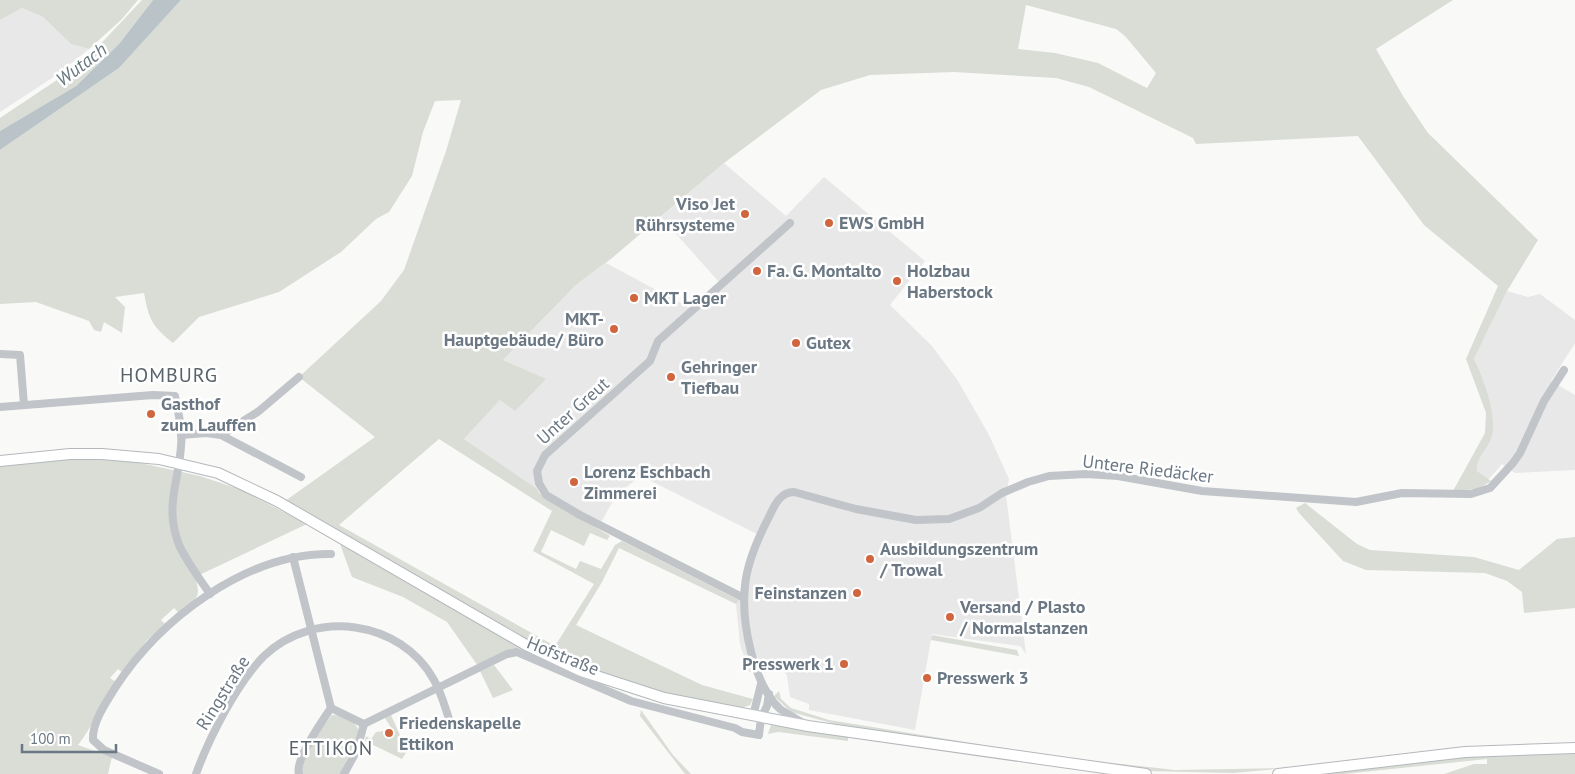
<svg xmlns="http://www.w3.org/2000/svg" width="1575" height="774" font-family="'PT Sans',sans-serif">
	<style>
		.built { fill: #e7e8e7 }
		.green { fill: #d9ddd6; fill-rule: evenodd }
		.water { fill: #bac4c8 }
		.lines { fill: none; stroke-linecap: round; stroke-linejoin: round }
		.major-casing { stroke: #b4b8bc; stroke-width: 12 }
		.minor { stroke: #c1c4c8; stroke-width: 8 }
		.major { stroke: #fff; stroke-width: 10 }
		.poi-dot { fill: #d1653e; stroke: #fff; stroke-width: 2 }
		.labels { text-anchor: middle; stroke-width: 5; stroke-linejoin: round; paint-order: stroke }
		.poi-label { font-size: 18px; font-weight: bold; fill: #6b7884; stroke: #fff; text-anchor: start }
		.street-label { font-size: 18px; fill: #6b7884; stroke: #fff }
		.water-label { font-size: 19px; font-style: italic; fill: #67787f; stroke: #fff }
		.quarter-label { font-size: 20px; letter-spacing: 1px; fill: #58626a; stroke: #fff }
	</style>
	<rect width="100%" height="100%" fill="#f9f9f7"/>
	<g class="built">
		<path d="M22,8L43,17L71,44L89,49L55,76L0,112V20Z"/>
		<path d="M724,163L786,216L824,177L925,261L890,305L932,346L958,381L989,435L1009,479L1006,495L1026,654L1020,646L932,634L915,730L809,710V704L790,697L787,675L782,670L749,672L740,644L736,604L757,534L641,476L617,494L600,524L531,486L464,439L500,400L546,380L503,360L576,285L606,263L690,308L719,282L661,217Z"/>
		<path d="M1507,291L1528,297L1540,294L1575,320V343L1551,381L1575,395V470L1515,473L1502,464L1488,480L1477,471L1476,463L1491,439V411L1474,359Z"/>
	</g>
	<g class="green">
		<path d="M0,0H138L121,20L89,49L71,44L43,17L22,8L0,20Z"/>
		<path d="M142,0H153L119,44L76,86L0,131V118L57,80L93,52Z"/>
		<path d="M181,0H1453L1376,49L1403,96L1428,133L1538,240L1507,291L1474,359C1483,378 1500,420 1490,441C1485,452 1476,458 1477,471L1491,481L1478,489L1453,491L1485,433L1486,413L1466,359L1498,286L1424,225L1358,136L1196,144L1193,138L1089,87L1056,78L954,72L870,75L821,90L724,163L612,258L576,285L503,360L546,379L515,411L500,400L464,439L537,489L540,494L610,536L607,540L590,533L584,546L551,530L541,552L576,569L580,561L601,569L615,545L622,541L739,600L736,604L619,548L602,582L576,625L702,685L753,699L750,705L742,708L684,698L625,682L550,654L285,501L375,437L299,377L381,301L404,270L446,151L461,100L435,101L423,132L412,176L389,212L376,219L341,252L279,292L199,317L173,343C152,326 149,320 144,293L115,297L125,307L122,333L104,322L101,332L94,330L89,321L36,302L0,304V150L119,68ZM1026,5L1116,29L1125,36L1156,73L1147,88L1098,63L1055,53L1018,49ZM439,439L552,511L533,551L594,584L555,646L339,525Z"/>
		<path d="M74,458L136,462L200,476L239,489L307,524L195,577C202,599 196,600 179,613L174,608L161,620L165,624L147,640L122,672L118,669L110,678L116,682C102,703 93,726 78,745L112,757L108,774H0V464Z"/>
		<path d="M1305,503L1357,544L1370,550L1474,557L1519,570L1557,539L1575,537V608L1524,613L1522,592L1507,581L1485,573L1366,570L1343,561L1299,513L1296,508Z"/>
		<path d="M340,544L520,647L518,650L478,666L447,622L403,597L352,577Z"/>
		<path d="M932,635L1017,650L1019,656L931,640Z"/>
		<path d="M494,665L513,690L493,698L480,671Z"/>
		<path d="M779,691L781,699L791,708L829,720L1059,757L1175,770L1287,768L1233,773L1146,771L839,725L791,712L774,696Z"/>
		<path d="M641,710L673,755L691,774H685L640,716Z"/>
		<path d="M332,715C343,715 359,722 359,734L340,774H301L300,768L319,731Z"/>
		<path d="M391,715L407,751L402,759L365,741L366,736L371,739L376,732L384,731L387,736H392L393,731L385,718Z"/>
		<path d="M771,725L848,736V741L778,732L768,734Z"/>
		<path d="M1575,752V774H1444L1474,764H1487V759L1344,774H1315L1480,755Z"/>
	</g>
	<path class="water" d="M153,0H181L119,68L0,150V131L76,86L119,44Z"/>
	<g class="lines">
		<g class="major-casing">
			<g id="major">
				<path d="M0,461L70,454H102L159,459L218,473L277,501L526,645L581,671L664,698L808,726L1146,774"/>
				<path d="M1278,774L1465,752L1575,748"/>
			</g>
		</g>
		<g class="minor">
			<path d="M0,354L20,355L24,405"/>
			<path d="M0,407L153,395L175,396C178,412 183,430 181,446C179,482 164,506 179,545C187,562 199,578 210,594"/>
			<path d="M181,435L206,433L221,435L259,411L299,377"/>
			<path d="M221,435L301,477"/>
			<path d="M293,557L331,708"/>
			<path d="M744,598L580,515L546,495L539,483L537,471L545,455L650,361L658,341L790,223"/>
			<path d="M331,708L364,724"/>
			<path d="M753,716L761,684"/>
			<path d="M803,723C795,718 787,714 780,709C753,684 741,621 745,586C747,562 758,538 769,517C774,506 780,492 794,492L856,509L916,520L949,519L979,508L1002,493L1028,482L1049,476L1086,474L1118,476L1202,491L1356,502L1402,493L1471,494L1490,488L1513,463L1520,453L1544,401L1564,370"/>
			<path d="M364,724L507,654L517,652L631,701L735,728L742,732L759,735L761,718L767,706L769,694"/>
			<path d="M159,774L104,750L93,740C92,722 106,703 115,688C160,619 246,553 331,554"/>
			<path d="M196,774C209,738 237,683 264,656C314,608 401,620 434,680C441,692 445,707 449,719"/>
			<path d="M299,774C294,761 323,720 331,708"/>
			<path d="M344,774L357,750L364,724"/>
		</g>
		<use href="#major" class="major"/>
	</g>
	<g class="poi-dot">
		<circle cx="745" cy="214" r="5"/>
		<circle cx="829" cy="223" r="5"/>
		<circle cx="757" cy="271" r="5"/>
		<circle cx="897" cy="281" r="5"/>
		<circle cx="634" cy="298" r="5"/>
		<circle cx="614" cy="329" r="5"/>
		<circle cx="796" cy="343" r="5"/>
		<circle cx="671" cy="377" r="5"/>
		<circle cx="151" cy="414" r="5"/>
		<circle cx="574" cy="482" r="5"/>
		<circle cx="870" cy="559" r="5"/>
		<circle cx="857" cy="593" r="5"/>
		<circle cx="950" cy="617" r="5"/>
		<circle cx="844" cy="664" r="5"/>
		<circle cx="927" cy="678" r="5"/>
		<circle cx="389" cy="733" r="5"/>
	</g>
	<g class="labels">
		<g class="poi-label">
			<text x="735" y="210" text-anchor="end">Viso Jet<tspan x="735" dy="21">Rührsysteme</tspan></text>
			<text x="839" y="229">EWS GmbH</text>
			<text x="767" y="277">Fa. G. Montalto</text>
			<text x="907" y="277">Holzbau<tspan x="907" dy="21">Haberstock</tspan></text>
			<text x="644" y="304">MKT Lager</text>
			<text x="604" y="325" text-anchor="end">MKT-<tspan x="604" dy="21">Hauptgebäude/ Büro</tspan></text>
			<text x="806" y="349">Gutex</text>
			<text x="681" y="373">Gehringer<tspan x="681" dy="21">Tiefbau</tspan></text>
			<text x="161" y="410">Gasthof<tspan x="161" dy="21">zum Lauffen</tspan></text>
			<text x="584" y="478">Lorenz Eschbach<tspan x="584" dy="21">Zimmerei</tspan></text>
			<text x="880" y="555">Ausbildungszentrum<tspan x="880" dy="21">/ Trowal</tspan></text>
			<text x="847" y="599" text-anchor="end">Feinstanzen</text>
			<text x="960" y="613">Versand / Plasto<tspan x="960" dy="21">/ Normalstanzen</tspan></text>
			<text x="834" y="670" text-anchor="end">Presswerk 1</text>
			<text x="937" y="684">Presswerk 3</text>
			<text x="399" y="729">Friedenskapelle<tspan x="399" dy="21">Ettikon</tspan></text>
		</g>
		<g class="street-label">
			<text transform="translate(573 411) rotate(-42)" y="6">Unter Greut</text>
			<text transform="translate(1148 469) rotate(7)" y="6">Untere Riedäcker</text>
			<text transform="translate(563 656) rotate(22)" y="6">Hofstraße</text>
			<text transform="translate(223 693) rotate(-58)" y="6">Ringstraße</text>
		</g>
		<g class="water-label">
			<text transform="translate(81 64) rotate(-37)" y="7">Wutach</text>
		</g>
		<g class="quarter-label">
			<text x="169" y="382">HOMBURG</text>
			<text x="331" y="755">ETTIKON</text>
		</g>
	</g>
	<path d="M22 744v8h94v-8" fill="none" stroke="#6b7884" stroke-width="2.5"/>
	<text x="30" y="744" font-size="15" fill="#6b7884" stroke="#ffffff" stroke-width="4" paint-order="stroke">100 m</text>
</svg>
